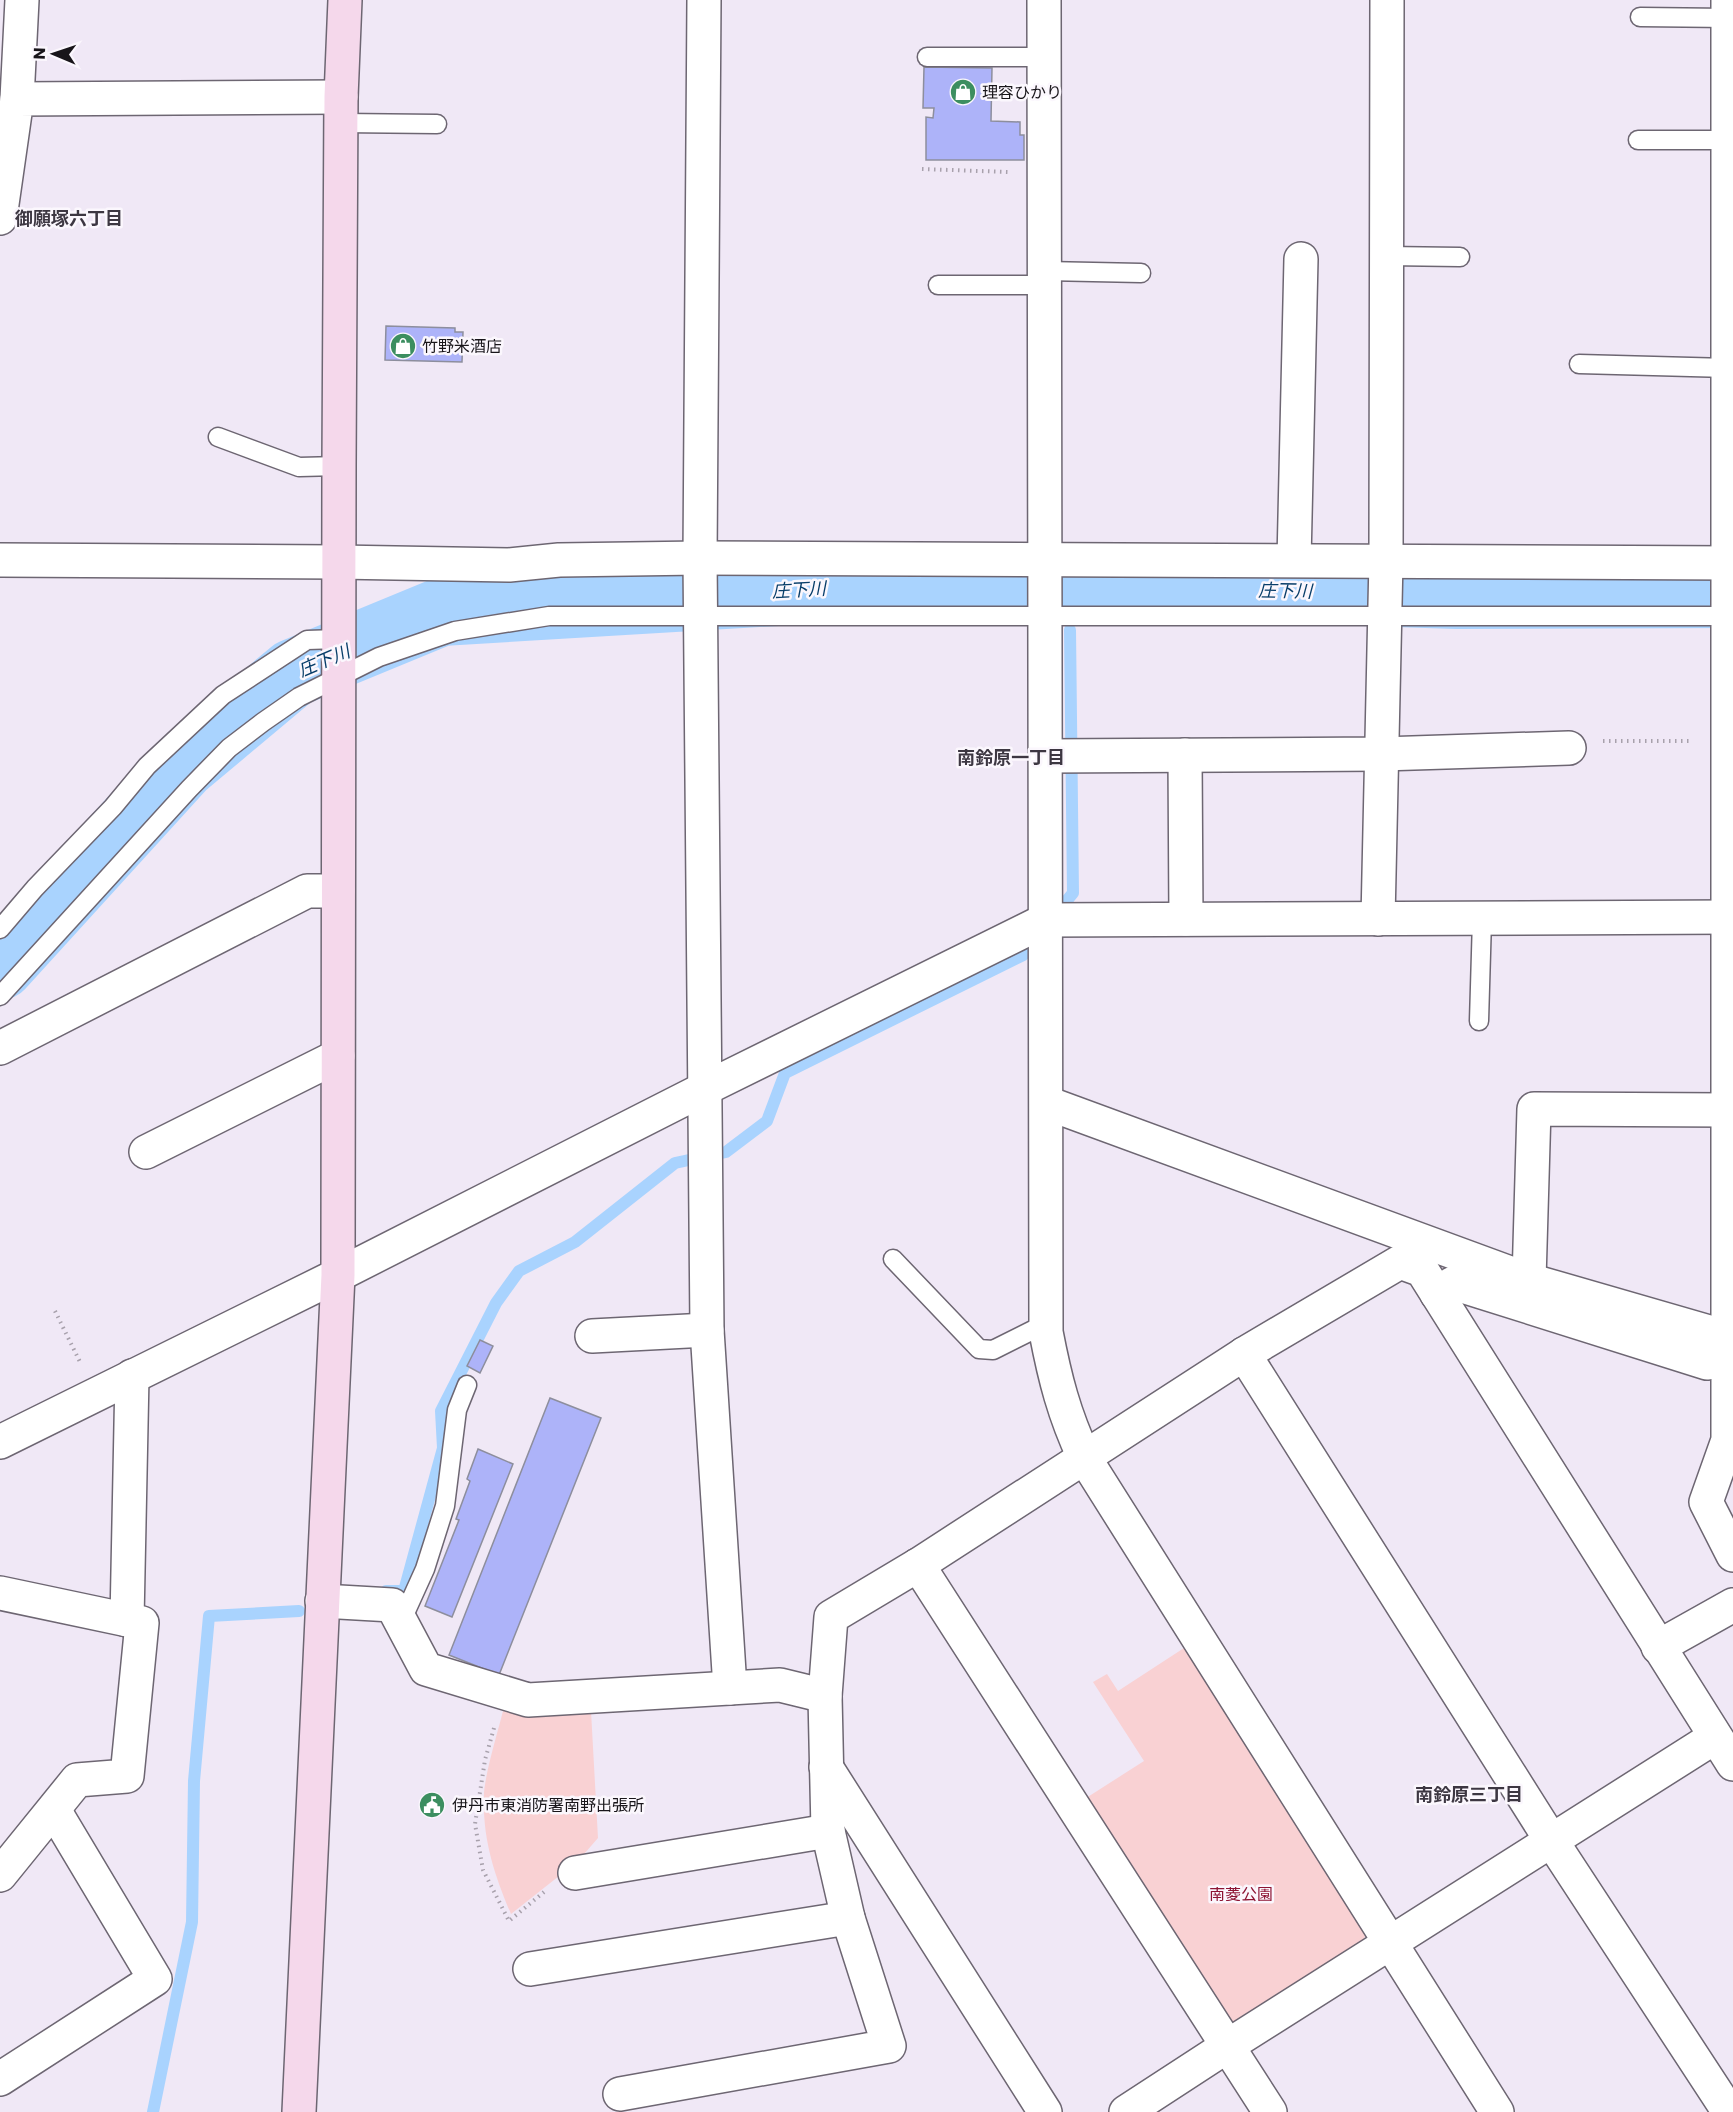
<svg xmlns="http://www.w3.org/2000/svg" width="1733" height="2112" font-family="Poppins,'Noto Sans JP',sans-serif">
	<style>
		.green { fill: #f9d1d3 }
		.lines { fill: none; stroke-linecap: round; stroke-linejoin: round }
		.stream { stroke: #a9d3fe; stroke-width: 12 }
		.river { stroke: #a9d3fe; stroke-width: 68 }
		.building { fill: #adb3f9; stroke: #8d8e9d; stroke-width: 1.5 }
		.lane-casing { stroke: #6d6672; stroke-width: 21 }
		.street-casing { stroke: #6d6672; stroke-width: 36 }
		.secondary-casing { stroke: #6d6672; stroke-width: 36 }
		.path { stroke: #a8a1ac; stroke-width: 4; stroke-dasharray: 1.5 4.5; stroke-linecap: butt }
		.lane { stroke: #fff; stroke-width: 18 }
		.street { stroke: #fff; stroke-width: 33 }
		.secondary { stroke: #f5d8eb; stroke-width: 33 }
		.labels { text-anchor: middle; stroke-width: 5; stroke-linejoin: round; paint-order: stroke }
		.poi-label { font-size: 16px; fill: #18151a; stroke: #fbf7fd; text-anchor: start }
		.park-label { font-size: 16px; fill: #8d1433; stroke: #fbf7fd }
		.neighbourhood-label { font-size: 18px; font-weight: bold; fill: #3d3742; stroke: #fbf7fd }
		.water-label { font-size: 18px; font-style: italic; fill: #083e6a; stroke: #fbf7fd }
	</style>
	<rect width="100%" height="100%" fill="#f0e8f6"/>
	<g class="green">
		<path d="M1184,1648L1366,1934L1359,1949L1237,2023L1223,2021L1083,1800L1144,1761L1093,1682L1107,1674L1118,1691Z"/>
		<path d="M503,1711L540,1717L591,1711L598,1838L578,1861L511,1914C494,1874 482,1838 484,1793C486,1770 497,1735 503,1711Z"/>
	</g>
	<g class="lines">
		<g class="stream">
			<path d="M1070,608L1072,586"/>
			<path d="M1055,915L1073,893L1070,630"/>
			<path d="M386,1591H404L443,1448L441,1411L496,1303L519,1271L575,1242L675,1163L726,1152L767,1121L785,1073L1023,955L1038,936"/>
			<path d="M153,2112L192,1922L194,1781L209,1616L299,1611"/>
		</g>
		<path class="river" d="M0,966L182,766L293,673L441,612L927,583L1271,589L1457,595L1733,594"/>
	</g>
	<g class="building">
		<path d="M924,67L992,68L991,121L1020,122V135H1024V160H926V117L933,118L934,108H923Z"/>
		<path d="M386,326L455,328V332H463L462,362L385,360Z"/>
		<path d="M480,1340L493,1346L480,1373L467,1366Z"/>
		<path d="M550,1398L601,1418L499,1675L449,1655Z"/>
		<path d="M478,1449L513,1464L452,1617L425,1606L459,1520L456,1519L470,1481L467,1479Z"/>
	</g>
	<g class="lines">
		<g class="lane-casing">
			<g id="lane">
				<path d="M1640,17L1729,18"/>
				<path d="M927,57H1044"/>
				<path d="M341,123L437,124"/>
				<path d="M1638,140H1729"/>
				<path d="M1387,256L1460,257"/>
				<path d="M1045,271L1141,273"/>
				<path d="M938,285H1045"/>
				<path d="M1579,364L1728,368"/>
				<path d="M218,437L299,467L339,466"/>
				<path d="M0,929L35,888L113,807L147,766L223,695L307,640L338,639"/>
				<path d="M0,996L189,789L229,748L263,722L299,697L379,657L455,631L549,616H1733"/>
				<path d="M1479,1021L1482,919"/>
				<path d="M893,1259L979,1349L993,1350L1047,1323"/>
				<path d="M401,1622L425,1569L445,1506L457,1410L467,1385"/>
			</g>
		</g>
		<g class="street-casing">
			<g id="street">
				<path d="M704,0L700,558L707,1330L730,1688"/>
				<path d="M1044,0L1046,1332C1055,1379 1064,1414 1084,1457L1497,2112"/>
				<path d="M1728,0V1440L1706,1502L1733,1555"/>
				<path d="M17,99L22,0"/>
				<path d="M0,218L17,99L341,97"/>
				<path d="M0,560L338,562L509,565L559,560L700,558L1733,563"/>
				<path d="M1294,560L1301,259"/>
				<path d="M1185,755L1186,919"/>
				<path d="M1046,756L1382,754L1569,748"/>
				<path d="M1378,919L1386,560L1387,0"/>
				<path d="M0,1048L307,891H338"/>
				<path d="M1047,1103L1529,1280L1733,1339"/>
				<path d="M146,1152L338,1056"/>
				<path d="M1529,1280L1534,1109L1727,1110"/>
				<path d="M1437,1294L1453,1283L1707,1363L1727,1359"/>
				<path d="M592,1336L707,1330"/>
				<path d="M1244,1354L1551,1840L1729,2112"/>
				<path d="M0,1442L338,1275L704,1089L1046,920L1733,917"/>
				<path d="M918,1565L1270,2112"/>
				<path d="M0,1593L142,1623L127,1776L77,1780L0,1875"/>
				<path d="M322,1601L392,1605L426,1669L528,1700L780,1685L825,1696L831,1617L918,1565L1244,1354L1400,1262L1422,1270L1733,1764"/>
				<path d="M127,1620L132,1376"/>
				<path d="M1658,1647L1733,1605"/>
				<path d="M826,1767L1045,2112"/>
				<path d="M575,1873L828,1831"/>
				<path d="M530,1969L848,1918"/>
				<path d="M0,2079L155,1979L54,1810"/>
				<path d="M620,2094L889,2046L848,1918L828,1831L825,1696"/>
				<path d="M1126,2112L1229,2045L1715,1737"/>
			</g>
		</g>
		<g class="secondary-casing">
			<path id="secondary" d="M299,2112L338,1275L339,466L341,97L345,0"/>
		</g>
		<g class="path">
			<path d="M922,169L1008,172"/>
			<path d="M1603,741H1692"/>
			<path d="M55,1311L81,1364"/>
			<path d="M494,1728L485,1760L475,1824L483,1870L509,1921L544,1892"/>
		</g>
		<use href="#lane" class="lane"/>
		<use href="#street" class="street"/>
		<use href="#secondary" class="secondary"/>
	</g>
	<defs>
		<g id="shop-disc" transform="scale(1.35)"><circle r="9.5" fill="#3c8e60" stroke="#fbf7fd"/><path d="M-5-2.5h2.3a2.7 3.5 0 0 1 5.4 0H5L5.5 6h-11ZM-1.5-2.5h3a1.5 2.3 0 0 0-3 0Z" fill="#fff"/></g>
		<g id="civic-disc" transform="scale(1.35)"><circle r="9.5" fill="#3c8e60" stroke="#fbf7fd"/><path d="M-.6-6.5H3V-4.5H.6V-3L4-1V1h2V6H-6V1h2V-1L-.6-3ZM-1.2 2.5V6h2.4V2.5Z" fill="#fff"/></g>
	</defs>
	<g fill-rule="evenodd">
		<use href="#shop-disc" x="963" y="92"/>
		<use href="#shop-disc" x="403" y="346"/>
		<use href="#civic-disc" x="432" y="1805"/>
	</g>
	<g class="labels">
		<g class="poi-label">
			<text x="982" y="98">理容ひかり</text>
			<text x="422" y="352">竹野米酒店</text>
			<text x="452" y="1811">伊丹市東消防署南野出張所</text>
		</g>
		<g class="park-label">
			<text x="1241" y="1900">南菱公園</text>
		</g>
		<g class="neighbourhood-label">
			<text x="69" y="225">御願塚六丁目</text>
			<text x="1011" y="764">南鈴原一丁目</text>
			<text x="1469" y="1801">南鈴原三丁目</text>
		</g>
		<g class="water-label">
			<text transform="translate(799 590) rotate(-3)" y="6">庄下川</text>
			<text transform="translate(1285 591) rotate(1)" y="6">庄下川</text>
			<text transform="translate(324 661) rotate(-23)" y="6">庄下川</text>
		</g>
	</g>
	<g transform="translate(54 54) rotate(272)" stroke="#fbf7fd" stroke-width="4.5" paint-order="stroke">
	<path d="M0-4.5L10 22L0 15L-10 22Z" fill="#18151a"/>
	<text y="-9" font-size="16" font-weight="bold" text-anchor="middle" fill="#18151a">N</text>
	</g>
</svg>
